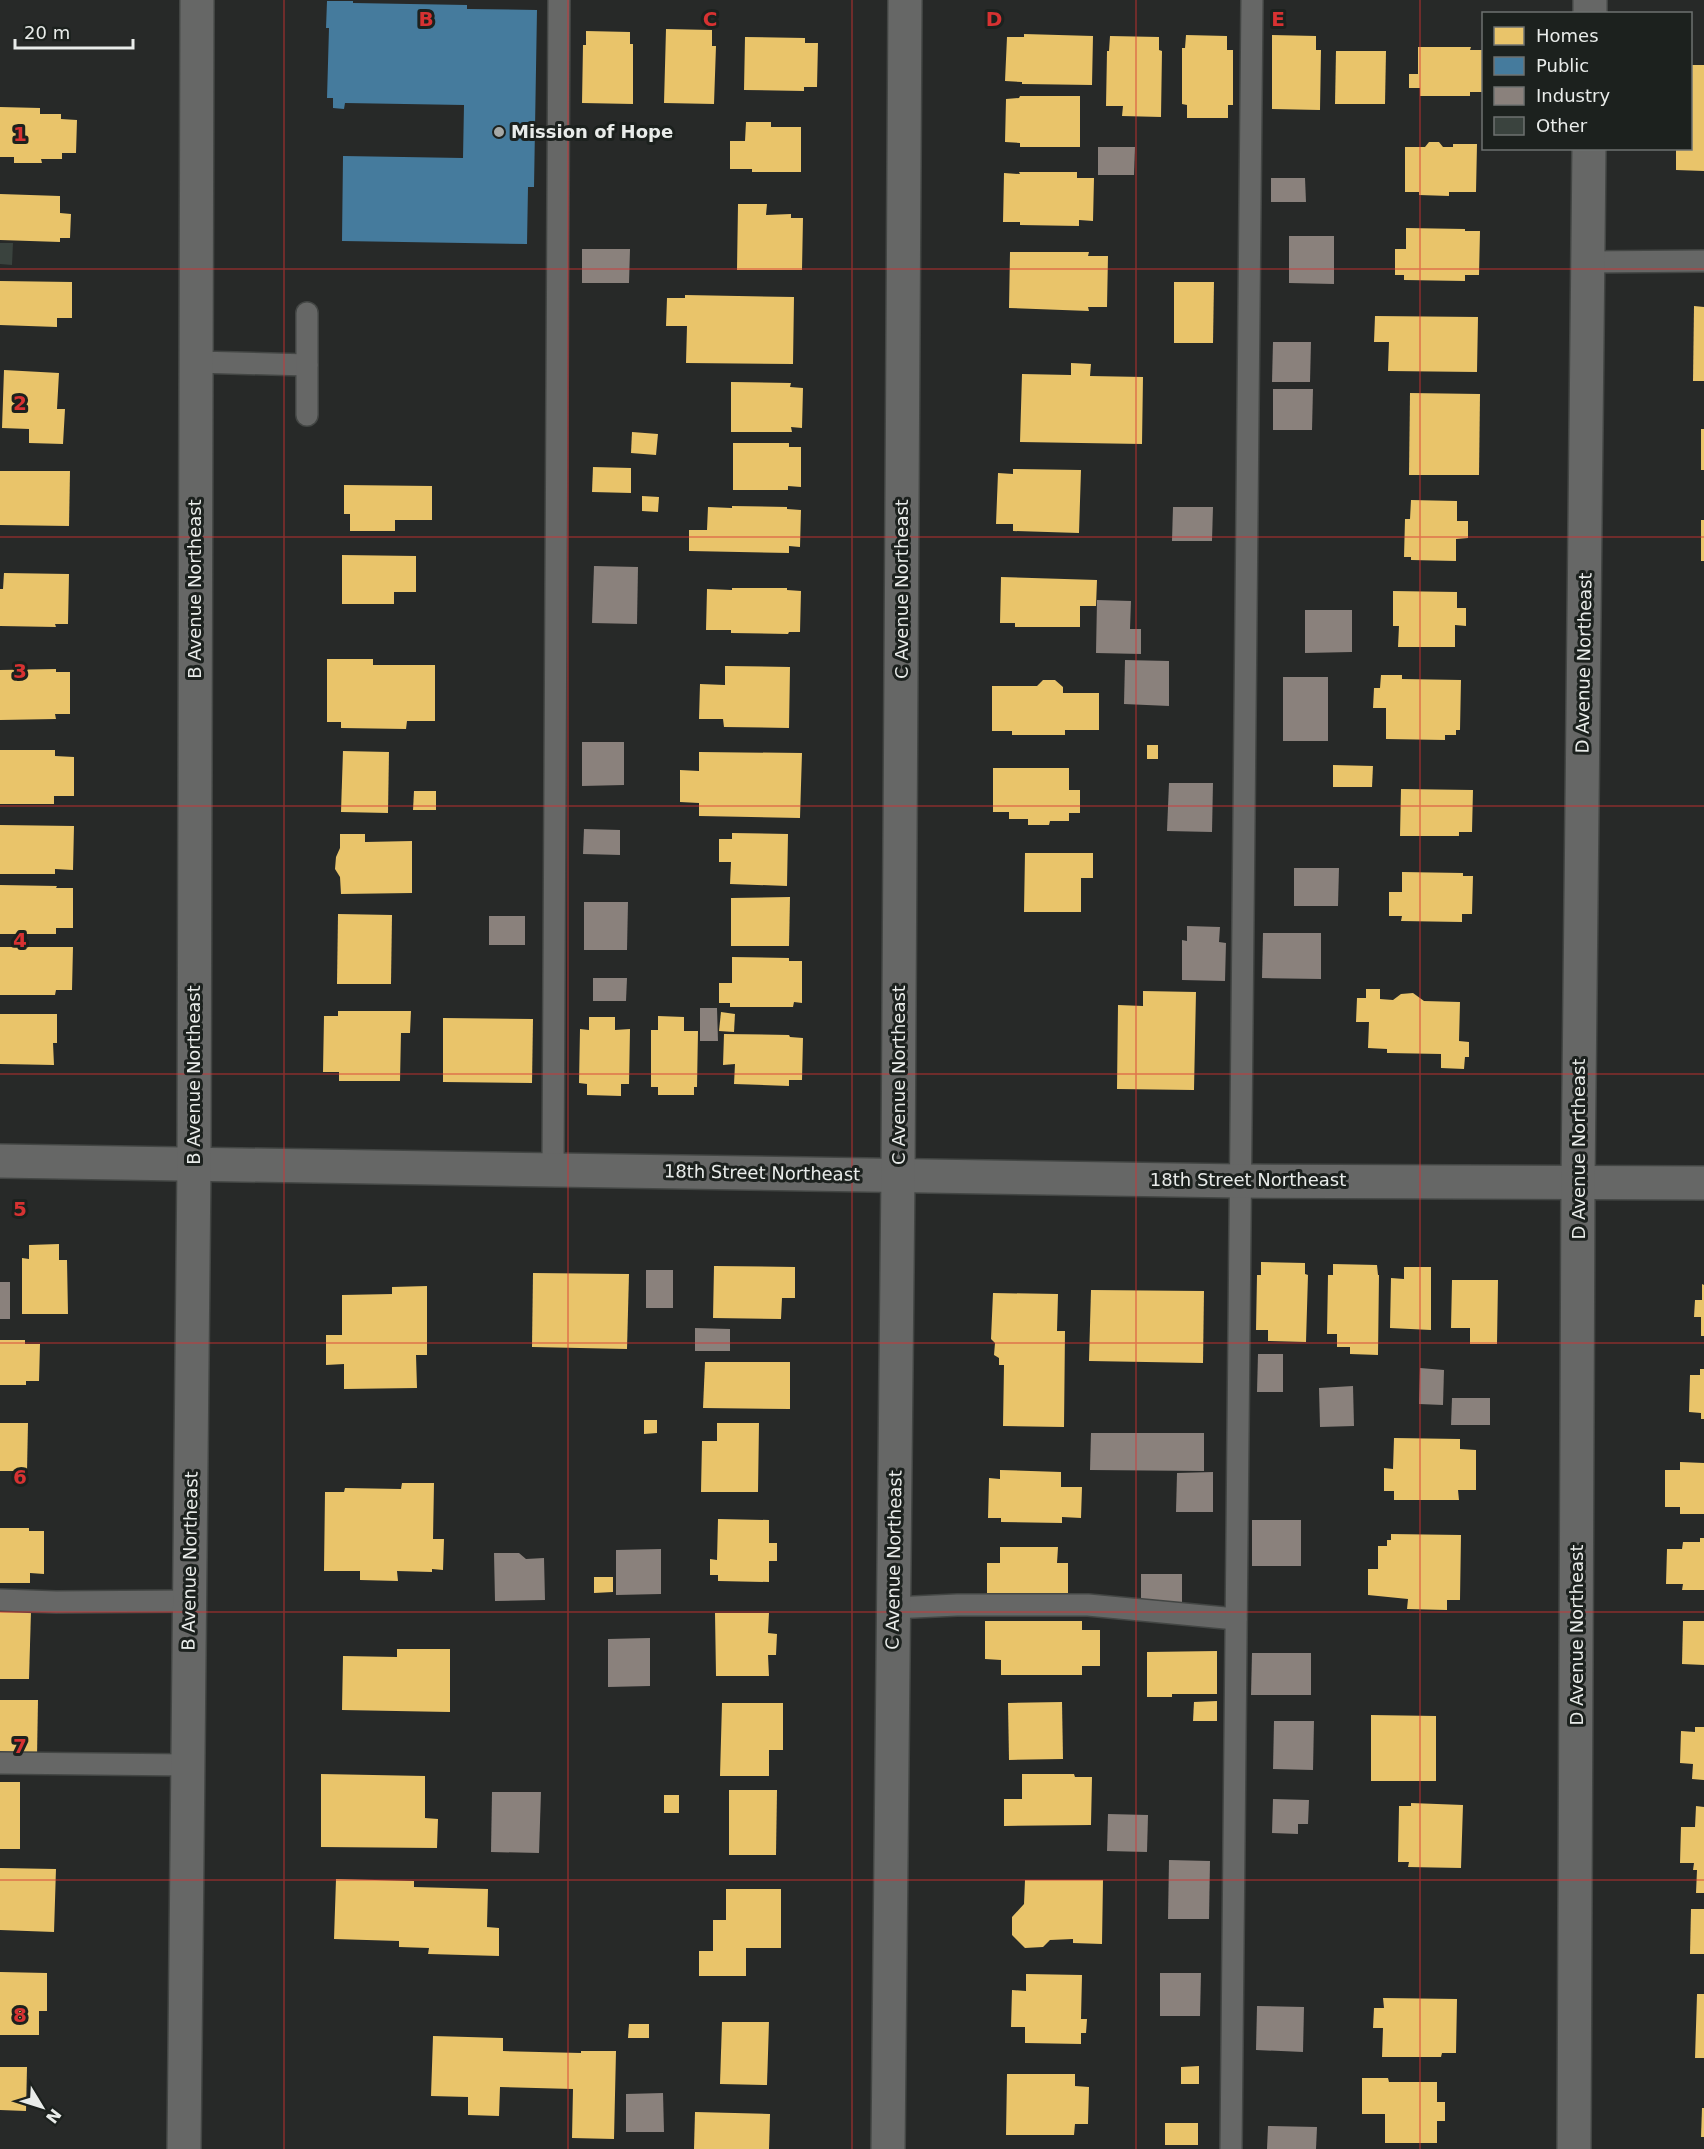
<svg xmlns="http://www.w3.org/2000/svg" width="1704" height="2149" font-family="'DejaVu Sans',sans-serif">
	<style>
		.homes { fill: #e9c46a }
		.public { fill: #457b9d }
		.industry { fill: #8a817c }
		.building { fill: #3a433e }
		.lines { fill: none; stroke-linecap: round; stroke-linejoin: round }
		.lane-casing { stroke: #434644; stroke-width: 24 }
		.street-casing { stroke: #434644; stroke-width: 36 }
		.lane { stroke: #666766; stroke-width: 21 }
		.street { stroke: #666766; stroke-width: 33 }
		.grid { fill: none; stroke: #d73232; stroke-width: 1.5; stroke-opacity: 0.55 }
		.poi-dot { fill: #a5a8a6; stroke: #1c211e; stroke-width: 2 }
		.labels { text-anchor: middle; stroke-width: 6; stroke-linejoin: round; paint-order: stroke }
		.poi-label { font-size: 18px; font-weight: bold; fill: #e9ecea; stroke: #1c211e; text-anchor: start }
		.street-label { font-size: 18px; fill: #e9ecea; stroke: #1c211e }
		.grid-label { font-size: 20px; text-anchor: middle; font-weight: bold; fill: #d73232; stroke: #1c211e; stroke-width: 6; stroke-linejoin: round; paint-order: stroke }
	</style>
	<rect width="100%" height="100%" fill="#272928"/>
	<g class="homes">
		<path d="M666,29L712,30V46H716L714,104L664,103Z"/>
		<path d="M586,31L630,32V44H633V104L582,103L583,45H586Z"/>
		<path d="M1024,34L1093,36L1092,85L1022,84V82L1005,81L1007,37H1024Z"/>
		<path d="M1186,35L1227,36V50H1233V105H1228V118H1187V105L1182,104V48H1185Z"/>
		<path d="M1272,35L1316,36V50H1321L1320,110L1272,109Z"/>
		<path d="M1110,36L1159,37V50L1162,51L1161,117L1122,116L1123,106H1106L1107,51H1109Z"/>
		<path d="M745,37L805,38V43H818L817,87H804V91L744,90Z"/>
		<path d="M1418,47H1471L1470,50H1484V92H1470V96H1420V88H1409V74H1418Z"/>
		<path d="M1336,51H1386L1385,104H1335Z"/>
		<path d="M1690,65H1704V171L1676,170V148H1690Z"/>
		<path d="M1020,96H1080V147H1020V143L1005,142L1006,99L1019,98Z"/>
		<path d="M0,107L40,108V114H61V119L77,120L76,153H62V159H41L42,163H14V157H0Z"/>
		<path d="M746,122H771V127H801V172H752V169H730V141H745Z"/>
		<path d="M1429,142H1439L1443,147H1453V144H1477L1476,192H1449V196L1419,195V192H1405V147H1425Z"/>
		<path d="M1019,172H1077V178H1094L1093,221L1079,220V226L1020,225V222H1003L1004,173L1020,174Z"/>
		<path d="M0,194L60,196V213L71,214L70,238H60V242L0,240Z"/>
		<path d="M738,204H767L766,215L791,214V218H803L802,270H737Z"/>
		<path d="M1406,228L1465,229V231H1480L1479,275H1465V281L1404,280V275H1395V249H1406Z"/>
		<path d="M1010,252H1089L1088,256H1108L1107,307H1088L1089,311L1009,308Z"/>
		<path d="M0,281L72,282V318H57V327L0,325Z"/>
		<path d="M1174,282H1214L1213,343H1174Z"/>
		<path d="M685,295L794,297L793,364L686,363L687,326H666L667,298H685Z"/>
		<path d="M1694,306L1704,307V381H1693Z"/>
		<path d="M1375,316L1478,317L1477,372L1388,371L1389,342H1374Z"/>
		<path d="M1071,363L1091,364L1090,376L1143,377L1142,444L1020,442L1022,374L1071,375Z"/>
		<path d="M4,370L59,373L57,409H65L63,444L29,443V429L2,428Z"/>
		<path d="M731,382L791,383L790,387L803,388L802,428L791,427L792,432H731Z"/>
		<path d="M1410,393L1480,394L1479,475H1409Z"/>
		<rect x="1701" y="429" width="3" height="41"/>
		<path d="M632,432L658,434L656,455L631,453Z"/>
		<path d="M733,443H789V447H801V487L788,486V490H733Z"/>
		<path d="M593,467L631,468V493L592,492Z"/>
		<path d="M1013,469L1081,470L1079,533L1013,531V524H996L998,473L1013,474Z"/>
		<path d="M0,471H70L69,526L0,525Z"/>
		<path d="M344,485L432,486V520H395V531H350V514H344Z"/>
		<path d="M642,496L659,497L658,512L642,511Z"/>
		<path d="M1411,500L1457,501V521H1468V538L1456,539V561L1411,560V557H1404L1405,519H1410Z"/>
		<path d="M732,506L787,507V509L801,510L800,547L789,546V553L689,551V530H707L708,507L732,508Z"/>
		<rect x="1701" y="520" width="3" height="41"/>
		<path d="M342,555L416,556V592H394V604H342Z"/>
		<path d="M4,573L69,574L68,624H55L56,627L0,626V589H3Z"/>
		<path d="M1001,577L1097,580L1096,606H1080V627H1015V623H1000Z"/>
		<path d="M732,588H787V590L801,591L800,632H789L788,634L731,633V630H706L707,589L732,590Z"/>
		<path d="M1393,591L1457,592V608H1466V626L1455,625V647H1398L1399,626H1393Z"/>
		<path d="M327,659H373V665H435V721H407L406,729L341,728V722H327Z"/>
		<path d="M725,666L790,667L789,728L724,727L723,719H699L700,684L725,685Z"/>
		<path d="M56,669V672H70V714H55L56,719L0,720V670Z"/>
		<path d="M1381,675H1402V679L1461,680L1460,730H1456V735H1445V740L1386,739V708H1373L1374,688H1380Z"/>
		<path d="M1043,680H1055L1063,687V693H1099V730H1065V735H1012V731H992V686H1037Z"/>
		<rect x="1147" y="745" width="11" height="14"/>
		<path d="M0,750H55V756L74,757V796H54V804H0Z"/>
		<path d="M343,751L389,752L388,813L341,812Z"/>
		<path d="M699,752L802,753L800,818L699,816V803L680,802V770L699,771Z"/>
		<path d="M1333,765L1373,766L1372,787H1333Z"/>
		<path d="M993,768H1069V790H1080V813H1069V821H1050L1049,825H1028V819H1009V812H993Z"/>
		<path d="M1401,789L1473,790L1472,832H1459V836H1400Z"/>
		<path d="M414,791H436V810H413Z"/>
		<path d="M0,825L74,826L73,870L55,869V874H0Z"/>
		<path d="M732,833L788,834L787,886L730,884L731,862H719V839H732Z"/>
		<path d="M340,834H365V842L412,841V893L341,894L340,877L335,869L336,857L340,848Z"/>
		<path d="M1025,853H1093V878H1081V912H1024Z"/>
		<path d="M1402,872L1463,873V876H1473L1472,914H1462V922L1401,921L1402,916H1389V892H1402Z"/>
		<path d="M0,885L57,886L56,888H73V928H56V934H0Z"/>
		<path d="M790,897L789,946H731V898Z"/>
		<path d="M338,914L392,915L391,984H337Z"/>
		<path d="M0,947H73L72,990H56L55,995H0Z"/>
		<path d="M732,957L789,958V961H802V1003L794,1002L793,1007H730V1003H719V983H732Z"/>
		<path d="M1366,989H1380V999L1393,1000L1401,994L1413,993L1424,1001L1460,1002L1459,1041L1469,1042V1057H1465L1464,1069L1441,1068V1054L1387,1053V1049L1368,1048L1369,1022H1356L1357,998H1366Z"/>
		<path d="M1143,991L1196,992L1194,1090L1117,1089L1118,1005L1143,1006Z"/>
		<path d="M338,1011H411L410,1033H401L400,1081H339V1072H323L324,1016H338Z"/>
		<path d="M721,1012L735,1014L734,1032L719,1031Z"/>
		<path d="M0,1014H57V1043H53L54,1065L0,1064Z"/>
		<path d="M658,1016L684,1017V1031H698L697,1087H694V1095H658V1087H651V1030H658Z"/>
		<path d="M589,1017H615V1030L630,1029L629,1084H621V1096L587,1095V1084L579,1083L580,1029L589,1030Z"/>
		<path d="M443,1018L533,1019L532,1083L443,1082Z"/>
		<path d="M724,1034L789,1035L790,1037L803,1038L802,1080H789V1086L734,1084L735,1064L723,1065Z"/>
		<path d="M59,1244V1260H67L68,1314H22V1258L29,1259V1245Z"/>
		<path d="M1261,1262L1305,1263V1274L1308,1275L1306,1342L1268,1341V1330H1256L1257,1275H1261Z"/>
		<path d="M1333,1264L1377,1265L1378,1275H1379L1378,1355L1350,1354V1347H1337V1334H1327L1328,1275H1333Z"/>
		<path d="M714,1266L795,1267V1298H782L781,1319L713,1318Z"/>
		<path d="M1404,1267H1431V1330L1390,1328L1391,1278L1404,1279Z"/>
		<path d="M533,1273L629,1274L627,1349L532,1347Z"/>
		<path d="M1452,1280H1498L1497,1344H1470V1328H1451Z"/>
		<path d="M1702,1284L1704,1285V1336H1701V1317H1694L1695,1300H1702Z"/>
		<path d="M427,1286V1355H416L417,1388L344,1389V1364L326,1365V1335H342V1295L392,1294V1287Z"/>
		<path d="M1091,1290L1204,1291L1203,1363L1089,1361Z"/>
		<path d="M993,1293L1058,1294L1057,1331H1065L1064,1427L1003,1426L1004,1365H999V1358L994,1355L995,1343L991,1339Z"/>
		<path d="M0,1340H25V1344H40L39,1381H26V1385H0Z"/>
		<path d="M705,1362H790V1409L703,1408Z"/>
		<path d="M1700,1369H1704V1419H1701V1413L1689,1412L1690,1375H1700Z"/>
		<path d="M644,1420H657V1433L644,1434Z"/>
		<path d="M0,1423H28L27,1471H0Z"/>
		<path d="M717,1423H759L758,1492H701L702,1441H717Z"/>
		<path d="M1394,1438L1460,1439V1449L1476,1450V1490H1458L1459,1500H1394V1491H1384V1468L1393,1469Z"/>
		<path d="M1680,1462L1704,1463V1514H1680V1507H1665V1470H1680Z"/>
		<path d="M1000,1470L1061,1472V1487H1082L1081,1518L1062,1517V1523L1001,1522V1518H988L989,1478L1000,1479Z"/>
		<path d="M402,1483H434L433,1539H444L443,1570L432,1569V1572L397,1571L398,1581L360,1580V1571H324L325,1492H344L345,1488L401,1489Z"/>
		<path d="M718,1519L769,1520V1543H777V1561H769V1582L718,1581V1575H710V1559L717,1560Z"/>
		<path d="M0,1528H29V1531H44V1574L30,1573V1583H0Z"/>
		<path d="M1391,1534L1461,1535L1460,1600H1447V1610L1407,1609L1408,1599L1368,1595V1569H1378V1546H1387V1540H1391Z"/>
		<path d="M1700,1538H1704V1590H1682L1683,1584H1666L1667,1549H1682L1683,1542H1700Z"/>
		<path d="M1000,1547H1058L1057,1563H1068V1593H1058V1601H987V1563H1000Z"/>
		<path d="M594,1577H613V1592L594,1593Z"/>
		<path d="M0,1611H31L29,1679H0Z"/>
		<path d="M715,1613H769L768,1633L777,1634L776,1655H768L769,1676H716Z"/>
		<path d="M985,1621H1082V1630H1100V1666H1082V1675H1001V1660L985,1659Z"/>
		<path d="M1683,1621H1704V1665L1682,1664Z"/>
		<path d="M397,1649H450V1712L342,1710L343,1656L397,1657Z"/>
		<path d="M1217,1651V1694H1172V1697H1147V1652Z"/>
		<path d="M0,1700H38L37,1757H0Z"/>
		<path d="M1217,1701V1721H1193L1194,1702Z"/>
		<path d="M1062,1702L1063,1759L1009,1760L1008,1703Z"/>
		<path d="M722,1703H783V1750H769V1776H720Z"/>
		<path d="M1371,1715L1436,1716V1781H1371Z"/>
		<path d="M1695,1727H1704V1780L1692,1779L1693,1764L1680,1763L1681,1731L1695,1732Z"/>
		<path d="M321,1774L425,1776V1818L438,1819L437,1848L321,1847Z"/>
		<path d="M1022,1774H1074L1075,1777H1092L1091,1825L1004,1826V1799H1022Z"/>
		<rect x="0" y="1782" width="20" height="67"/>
		<path d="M729,1790H777L776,1855H729Z"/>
		<rect x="664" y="1795" width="15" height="18"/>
		<path d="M1411,1803L1463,1805L1461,1868L1408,1867L1409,1862H1398L1399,1806H1411Z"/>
		<path d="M1696,1806L1704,1807V1893H1696L1697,1870H1693L1694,1863H1680L1681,1827H1695Z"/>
		<path d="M0,1868L56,1869L54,1932L0,1930Z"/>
		<path d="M336,1879L414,1881V1887L488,1889L487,1927L499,1928V1956L428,1954L429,1948L399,1947V1941L334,1939Z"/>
		<path d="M1025,1880H1103L1102,1944L1073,1943V1939L1050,1940L1043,1947L1025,1948L1012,1935V1917L1024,1904Z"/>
		<path d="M726,1889H781V1948H746V1976H699V1951H713V1920H726Z"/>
		<path d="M1691,1909H1704V1954H1690Z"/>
		<path d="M0,1972L47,1973V2011H39V2035H0Z"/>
		<path d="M1026,1974L1082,1975L1081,2019H1087L1086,2033H1081V2044L1025,2043V2027H1011L1012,1990L1026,1991Z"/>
		<path d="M1697,1994H1704V2058H1695Z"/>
		<path d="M1383,1998L1457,1999L1456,2053H1442L1441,2057H1382L1383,2028H1373L1374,2008H1384Z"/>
		<path d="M722,2022H769L767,2085L720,2084Z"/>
		<path d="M629,2024H649V2038H628Z"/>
		<path d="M433,2036L503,2038V2051L581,2053V2051H616L614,2139L572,2138L573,2089L500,2087L499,2116L468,2115V2097L431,2096Z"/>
		<path d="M1199,2066V2084H1181V2067Z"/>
		<path d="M0,2067H27L26,2111L0,2110Z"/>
		<path d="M1007,2074H1075V2086L1089,2087L1088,2124H1075L1074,2135H1006Z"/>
		<path d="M1362,2078H1388L1389,2082H1437V2102H1445V2121H1437V2143H1385V2114H1362Z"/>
		<path d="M1702,2108H1704V2137H1701Z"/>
		<path d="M695,2112L770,2114L769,2149H694Z"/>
		<rect x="1165" y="2123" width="33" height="22"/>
	</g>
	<path class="public" d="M327,1H353V3L467,5V9L537,10L534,187H528L527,244L342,241L343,156L463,158L464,105L345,103L344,109L333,108V98H327L329,28H326Z"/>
	<g class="industry">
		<path d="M1098,147H1135L1134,175H1098Z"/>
		<path d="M1271,178H1305L1306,202H1271Z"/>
		<path d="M1289,236H1334V284L1289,283Z"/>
		<path d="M582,249H630L629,283H582Z"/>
		<path d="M1273,342H1311L1310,382H1272Z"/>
		<path d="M1273,389H1313L1312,430H1273Z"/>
		<path d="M1173,507H1213L1212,541H1172Z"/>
		<path d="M594,566L638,567L637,624L592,623Z"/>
		<path d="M1097,600L1131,601L1130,629H1141V654L1096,653Z"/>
		<path d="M1305,610H1352V652L1305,653Z"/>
		<path d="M1125,660L1169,661V706L1124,704Z"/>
		<rect x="1283" y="677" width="45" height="64"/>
		<path d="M582,742H624V785L582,786Z"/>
		<path d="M1169,783H1213L1212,832L1167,831Z"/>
		<path d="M584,829L620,830V855L583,854Z"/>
		<path d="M1294,868H1339L1338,906H1294Z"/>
		<path d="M584,902H628L627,950H584Z"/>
		<rect x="489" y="916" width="36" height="29"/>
		<path d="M1187,926L1220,927L1219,942L1226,943L1225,981L1182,980V940L1187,941Z"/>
		<path d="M1263,933H1321V979L1262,978Z"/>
		<path d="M593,978H627L626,1001H593Z"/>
		<path d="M700,1008H717L718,1041H700Z"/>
		<rect x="646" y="1270" width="27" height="38"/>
		<rect x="0" y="1282" width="10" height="37"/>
		<path d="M695,1328L730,1329V1351H695Z"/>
		<path d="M1258,1354H1283V1392H1257Z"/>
		<path d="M1420,1368L1444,1370L1443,1405L1419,1404Z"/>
		<path d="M1353,1386L1354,1426L1320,1427L1319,1388Z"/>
		<path d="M1452,1398H1490V1425H1451Z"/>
		<path d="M1091,1433H1204V1471L1090,1470Z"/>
		<path d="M1213,1472V1512H1176L1177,1473Z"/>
		<rect x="1252" y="1520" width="49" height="46"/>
		<path d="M661,1549V1594L616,1595V1550Z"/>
		<path d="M494,1553H519L526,1559L544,1558L545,1600L495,1601Z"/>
		<path d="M1141,1574H1182V1603L1141,1602Z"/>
		<path d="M650,1638V1686L608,1687V1639Z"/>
		<path d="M1252,1653H1311V1695H1251Z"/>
		<path d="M1274,1721H1314L1313,1770L1273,1769Z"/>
		<path d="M492,1792H541L539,1853L491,1852Z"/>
		<path d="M1273,1799L1309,1800L1308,1824H1298V1834L1272,1833Z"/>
		<path d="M1108,1814L1148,1815L1147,1852L1107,1851Z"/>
		<path d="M1169,1860L1210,1861L1209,1919H1168Z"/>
		<path d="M1160,1973H1201L1200,2016H1160Z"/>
		<path d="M1257,2006L1304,2007L1303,2052L1256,2050Z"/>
		<path d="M663,2093L664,2132H626V2094Z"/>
		<path d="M1268,2126L1317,2127L1316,2149H1267Z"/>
	</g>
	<path class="building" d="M0,243H13L12,265L0,264Z"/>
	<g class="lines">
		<g class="lane-casing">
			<g id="lane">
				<path d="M1588,262L1704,261"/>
				<path d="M196,362L307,365"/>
				<path d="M307,415V313"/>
				<path d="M553,1170L559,0"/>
				<path d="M0,1600L56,1602L189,1601"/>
				<path d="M893,1608L957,1605H1088L1236,1619"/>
				<path d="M0,1763L188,1765"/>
				<path d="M1231,2149L1252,0"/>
			</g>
		</g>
		<g class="street-casing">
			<g id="street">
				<path d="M1590,14V0"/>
				<path d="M0,1161L1239,1181L1704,1183"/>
				<path d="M184,2149L194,1164L197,0"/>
				<path d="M888,2149L898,1175L905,0"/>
				<path d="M1574,2149L1578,1182L1589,148"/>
			</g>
		</g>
		<use href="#lane" class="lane"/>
		<use href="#street" class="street"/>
	</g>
	<path class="grid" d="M284,0V2149M568,0V2149M852,0V2149M1136,0V2149M1420,0V2149M0,269H1704M0,537H1704M0,806H1704M0,1074H1704M0,1343H1704M0,1612H1704M0,1880H1704"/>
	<circle class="poi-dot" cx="499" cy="132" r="6"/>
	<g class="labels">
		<g class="poi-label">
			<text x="511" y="138">Mission of Hope</text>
		</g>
		<g class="street-label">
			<text transform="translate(195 589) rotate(-90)" y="6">B Avenue Northeast</text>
			<text transform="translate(902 589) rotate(-90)" y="6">C Avenue Northeast</text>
			<text transform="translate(1584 663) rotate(-89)" y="6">D Avenue Northeast</text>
			<text transform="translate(194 1075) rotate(-90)" y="6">B Avenue Northeast</text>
			<text transform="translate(899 1075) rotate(-90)" y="6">C Avenue Northeast</text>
			<text transform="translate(1579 1149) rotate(-90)" y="6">D Avenue Northeast</text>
			<text transform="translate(762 1173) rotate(1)" y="6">18th Street Northeast</text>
			<text x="1248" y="1186">18th Street Northeast</text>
			<text transform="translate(894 1560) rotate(-89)" y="6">C Avenue Northeast</text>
			<text transform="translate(190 1561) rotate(-89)" y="6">B Avenue Northeast</text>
			<text transform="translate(1577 1635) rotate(-90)" y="6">D Avenue Northeast</text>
		</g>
	</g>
	<g class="grid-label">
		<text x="426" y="26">B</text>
		<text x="710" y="26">C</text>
		<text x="994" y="26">D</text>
		<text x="1278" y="26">E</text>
		<text x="20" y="141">1</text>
		<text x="20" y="410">2</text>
		<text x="20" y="678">3</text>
		<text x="20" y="947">4</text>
		<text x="20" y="1216">5</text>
		<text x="20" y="1484">6</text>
		<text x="20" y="1753">7</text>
		<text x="20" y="2022">8</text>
	</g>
	<rect x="1482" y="12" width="210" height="138" fill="#1c211e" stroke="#6e7270" stroke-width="1.5"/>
	<rect x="1494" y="27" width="30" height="18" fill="#e9c46a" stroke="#6e7270" stroke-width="1.5"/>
	<text x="1536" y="42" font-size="18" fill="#e9ecea">Homes</text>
	<rect x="1494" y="57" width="30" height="18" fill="#457b9d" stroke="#6e7270" stroke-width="1.5"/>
	<text x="1536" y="72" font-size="18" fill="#e9ecea">Public</text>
	<rect x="1494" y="87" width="30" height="18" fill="#8a817c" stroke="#6e7270" stroke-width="1.5"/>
	<text x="1536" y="102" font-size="18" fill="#e9ecea">Industry</text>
	<rect x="1494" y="117" width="30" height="18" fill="#3a433e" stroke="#6e7270" stroke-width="1.5"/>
	<text x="1536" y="132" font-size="18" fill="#e9ecea">Other</text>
	<g transform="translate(42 2107) rotate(128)" stroke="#1c211e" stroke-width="4.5" paint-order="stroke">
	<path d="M0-4.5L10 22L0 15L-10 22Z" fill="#e9ecea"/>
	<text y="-9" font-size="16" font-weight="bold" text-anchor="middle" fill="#e9ecea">N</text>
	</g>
	<path d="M15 39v9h118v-9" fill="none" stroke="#e9ecea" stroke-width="3"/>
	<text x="24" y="39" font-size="18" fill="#e9ecea" stroke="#1c211e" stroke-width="4.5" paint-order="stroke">20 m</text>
</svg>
